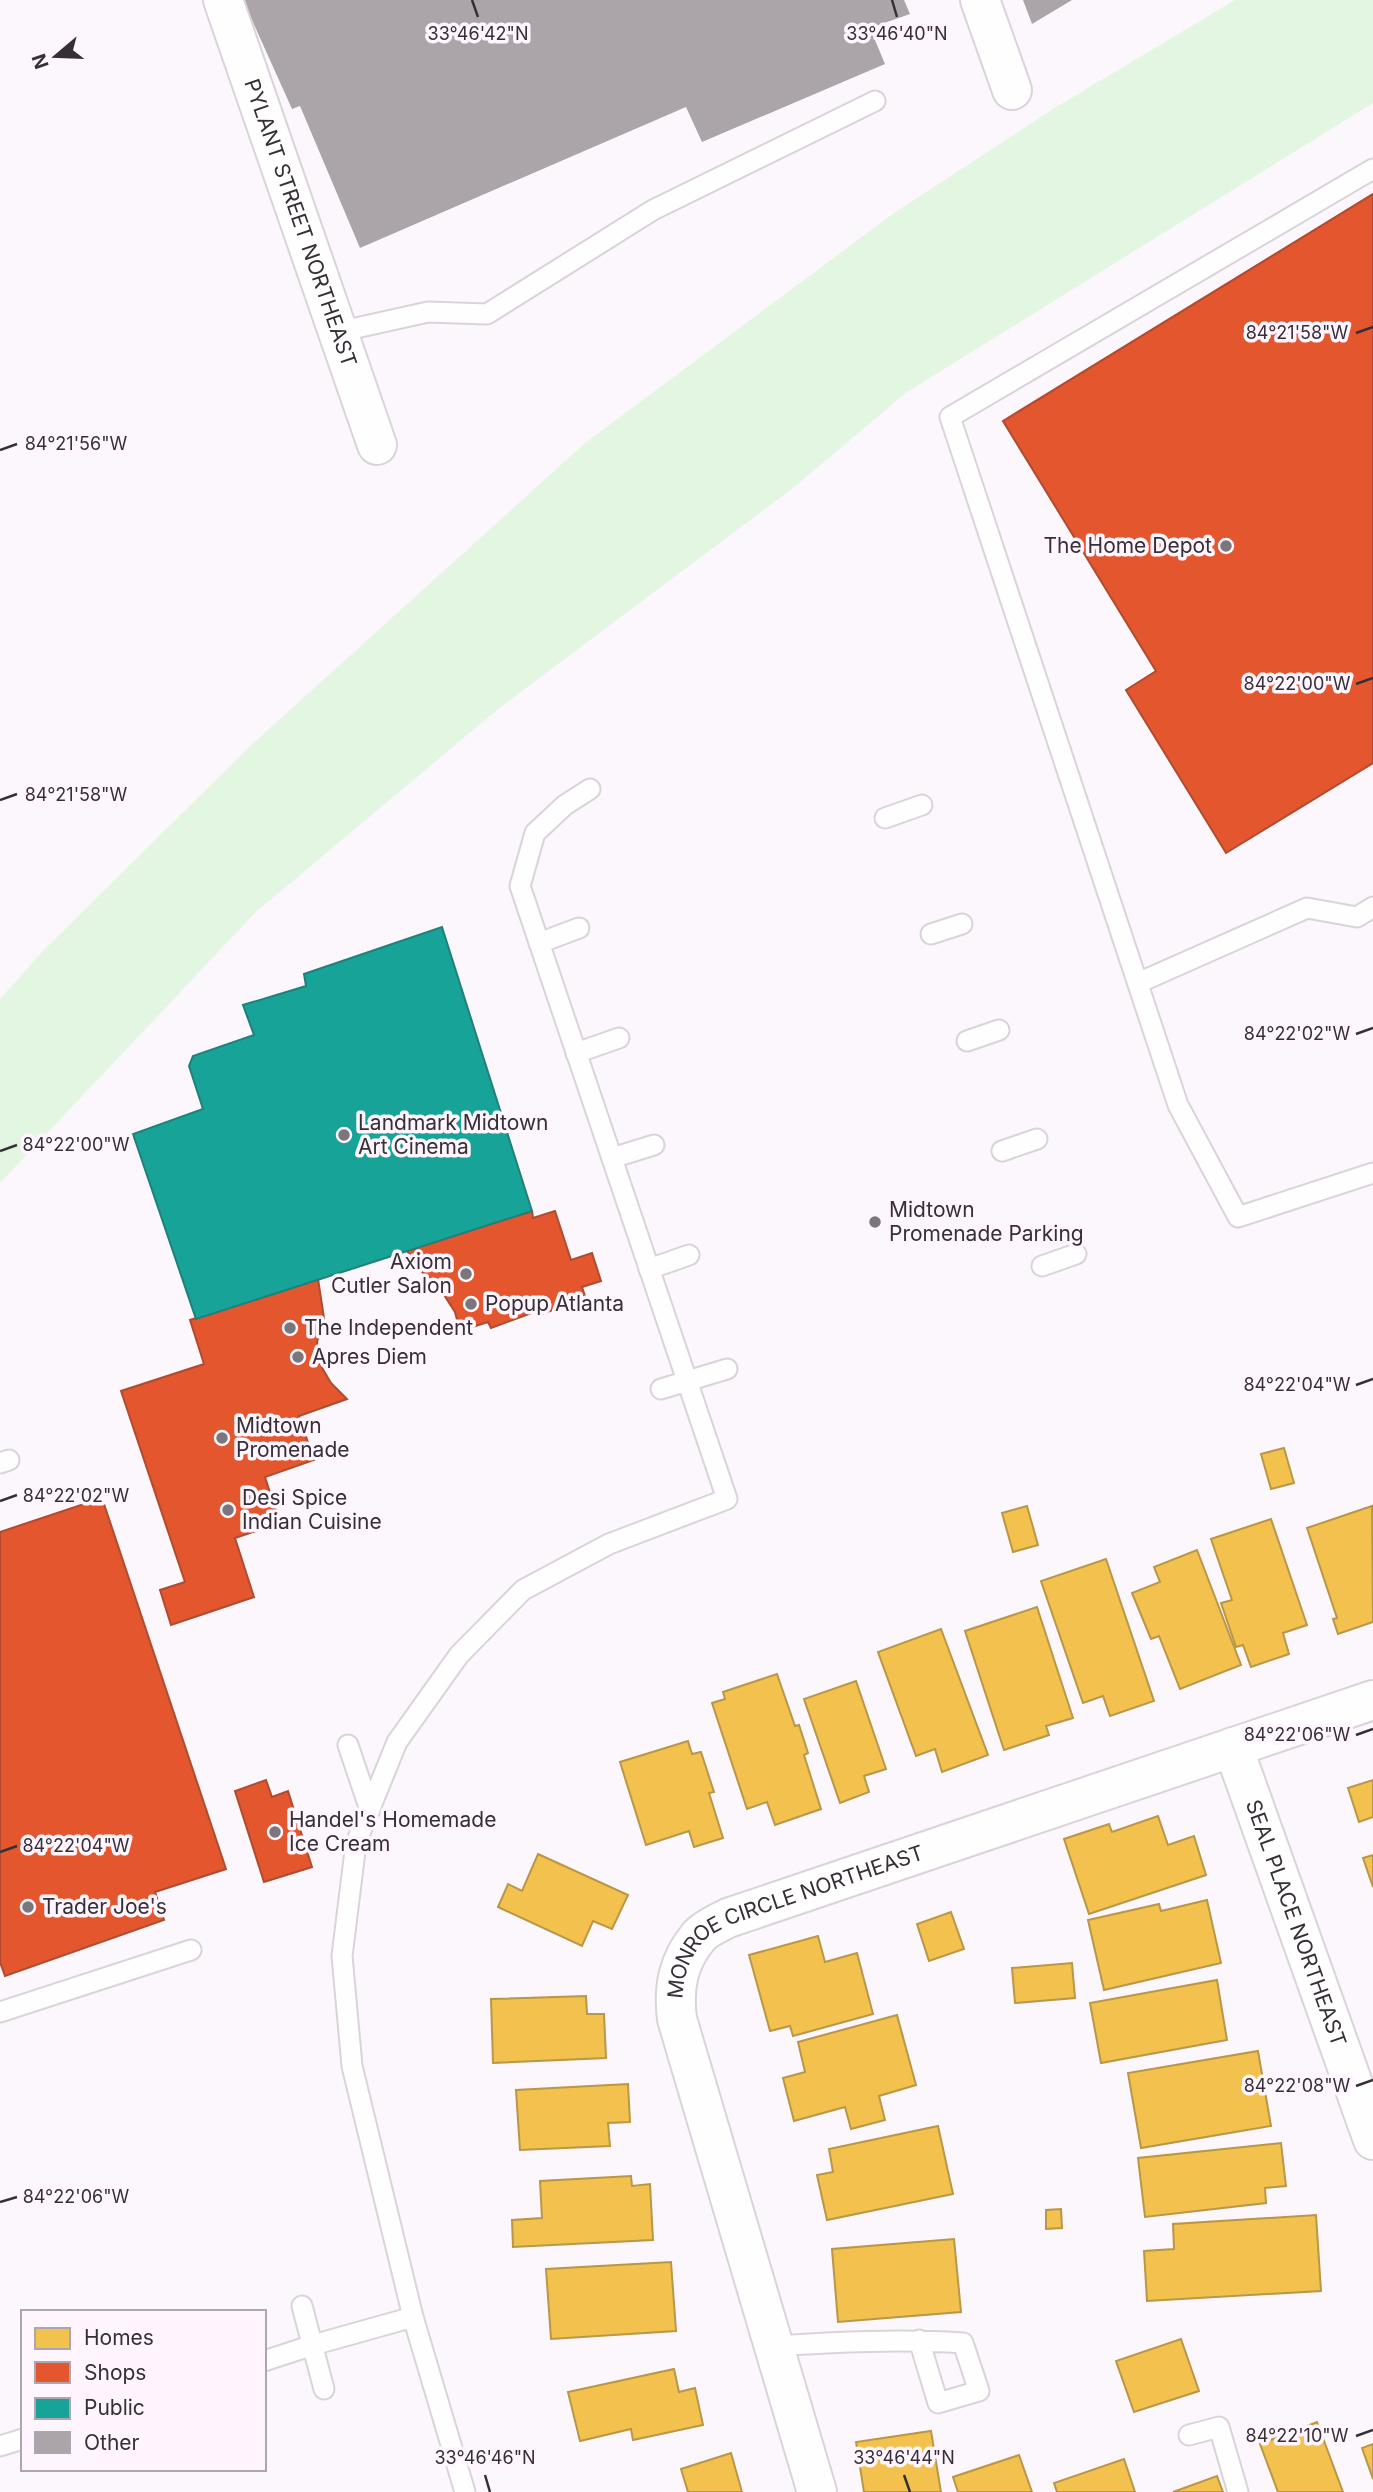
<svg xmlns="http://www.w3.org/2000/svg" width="1373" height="2492" font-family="Inter,sans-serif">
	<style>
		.green { fill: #e3f6e2 }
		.homes { fill: #f2c14e; stroke: #ba9647; stroke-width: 2 }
		.shops { fill: #e4572e; stroke: #b04b30; stroke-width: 2 }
		.public { fill: #17a398; stroke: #20807b; stroke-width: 2 }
		.building { fill: #aba5a9 }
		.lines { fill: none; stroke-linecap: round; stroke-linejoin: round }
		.lane-casing { stroke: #dad4da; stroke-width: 23 }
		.street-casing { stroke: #dad4da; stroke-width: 42 }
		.lane { stroke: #fffeff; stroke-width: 19 }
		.street { stroke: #fffeff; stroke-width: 38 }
		.ticks { fill: none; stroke: #363036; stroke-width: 2.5 }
		.poi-dot { fill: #7b767b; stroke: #fef5fe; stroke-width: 2.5 }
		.labels { text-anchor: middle; stroke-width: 7; stroke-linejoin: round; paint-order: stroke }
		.street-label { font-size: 21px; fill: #363036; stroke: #fef5fe }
		.poi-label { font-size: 21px; fill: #363036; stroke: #fef5fe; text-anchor: start }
		.ticks-label { font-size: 18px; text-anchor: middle; fill: #363036; stroke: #fef5fe; stroke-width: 7; stroke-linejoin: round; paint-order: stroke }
	</style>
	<rect width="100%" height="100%" fill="#fcf7fc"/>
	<path class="green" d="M1235,0H1373V103L907,392L793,488L498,709L256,912L0,1183V999L42,952L248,748L585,443L894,213L1053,109Z"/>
	<g class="homes">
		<path d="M1284,1448L1294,1483L1271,1489L1261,1454Z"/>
		<path d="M1027,1506L1038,1545L1013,1552L1002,1513Z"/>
		<path d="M1372,1506L1373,1622L1338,1634L1333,1619L1337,1618L1307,1528Z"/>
		<path d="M1271,1519L1307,1625L1283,1633L1289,1654L1251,1667L1243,1645L1236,1647L1221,1603L1232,1600L1211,1539Z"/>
		<path d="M1197,1550L1241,1665L1180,1689L1159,1636L1151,1639L1132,1593L1160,1582L1154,1567Z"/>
		<path d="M1106,1559L1154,1701L1110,1716L1103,1696L1083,1703L1041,1581Z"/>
		<path d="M1037,1607L1073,1718L1046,1726L1049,1735L1004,1750L965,1631Z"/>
		<path d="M941,1629L988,1755L942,1772L935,1749L916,1756L878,1652Z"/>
		<path d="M777,1674L795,1726L799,1725L808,1753L804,1755L821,1809L775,1825L767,1802L747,1809L712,1703L725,1699L723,1692Z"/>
		<path d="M856,1681L886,1769L864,1776L869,1792L840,1803L804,1699Z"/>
		<path d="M688,1741L692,1754L701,1752L714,1792L709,1793L723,1838L694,1847L689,1831L646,1845L620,1762Z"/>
		<path d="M1373,1780V1817L1359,1822L1348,1788Z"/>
		<path d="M1158,1816L1168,1845L1194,1836L1206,1875L1089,1914L1064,1839L1109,1824L1112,1832Z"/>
		<path d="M538,1854L628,1895L612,1929L593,1921L582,1946L498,1907L508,1884L522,1891Z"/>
		<path d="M1373,1855V1887L1363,1858Z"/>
		<path d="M1207,1900L1221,1963L1104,1990L1088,1920L1159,1904L1161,1911Z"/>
		<path d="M951,1912L964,1949L929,1961L917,1924Z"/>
		<path d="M818,1936L825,1962L857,1953L873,2014L793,2036L790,2026L770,2031L749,1955Z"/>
		<path d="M1072,1963L1075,1998L1015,2003L1012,1968Z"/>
		<path d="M1217,1980L1227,2040L1101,2063L1090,2003Z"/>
		<path d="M586,1996L587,2014H604L606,2058L493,2063L491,1999Z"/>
		<path d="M897,2015L916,2085L879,2096L885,2120L851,2129L845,2107L794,2121L783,2078L805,2072L798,2042Z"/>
		<path d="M1258,2051L1271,2126L1141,2148L1128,2073Z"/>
		<path d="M628,2084L630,2122L608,2123L610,2146L520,2150L516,2090Z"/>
		<path d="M938,2126L953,2194L827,2220L817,2175L833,2172L829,2149Z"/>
		<path d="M1281,2143L1286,2186L1265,2188L1266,2203L1145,2217L1138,2158Z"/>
		<path d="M631,2176L632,2186L650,2184L653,2240L513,2247L512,2220L542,2218L540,2181Z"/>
		<path d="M1061,2209L1062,2228L1046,2229V2210Z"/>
		<path d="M1316,2215L1321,2291L1147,2301L1144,2251L1174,2249L1173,2224Z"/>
		<path d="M954,2239L961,2312L838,2322L832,2249Z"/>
		<path d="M671,2262L676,2331L551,2339L546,2269Z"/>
		<path d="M1181,2339L1199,2391L1134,2412L1116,2361Z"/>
		<path d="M674,2369L679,2392L695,2388L703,2425L633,2440L631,2429L580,2441L568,2392Z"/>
		<path d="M1317,2422L1343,2492H1278L1260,2444Z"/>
		<path d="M931,2431L941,2492H864L856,2442Z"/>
		<path d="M1373,2444V2479L1362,2448Z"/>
		<path d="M731,2453L742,2492H688L681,2469Z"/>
		<path d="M1019,2455L1032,2492H958L953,2477Z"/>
		<path d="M1124,2459L1135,2492H1057L1054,2483Z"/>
		<path d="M1217,2476L1223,2492H1173Z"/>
	</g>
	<g class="shops">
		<path d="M1373,194V763L1226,853L1126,690L1156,671L1003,421Z"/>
		<path d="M532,1211L533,1218L555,1211L571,1260L592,1253L601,1281L582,1287L586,1299L538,1315L537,1311L491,1328L488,1322L460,1331L455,1312L442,1292L428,1280L407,1251Z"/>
		<path d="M318,1279L324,1318L317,1342L321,1366L331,1383L347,1399L299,1416L314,1460L265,1477L280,1523L235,1538L254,1597L171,1625L160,1590L185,1582L121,1391L204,1364L190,1320Z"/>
		<path d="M102,1498L226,1869L155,1892L164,1920L5,1976L0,1962V1532Z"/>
		<path d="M266,1780L272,1797L288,1791L312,1867L264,1882L235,1791Z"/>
	</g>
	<path class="public" d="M442,927L532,1211L196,1319L133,1134L203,1109L189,1066L193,1056L254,1035L243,1005L306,986L304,974Z"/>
	<g class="building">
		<path d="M243,0H904L910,14L870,28L885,64L702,142L686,107L360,248L300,106L292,109Z"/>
		<path d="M1023,0H1072L1032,24Z"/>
	</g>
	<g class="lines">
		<g class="lane-casing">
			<g id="lane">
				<path d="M1373,169L950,417L1178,1105L1238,1217L1373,1173"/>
				<path d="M338,332L428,312L487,314L653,210L875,101"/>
				<path d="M885,818L922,805"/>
				<path d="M931,934L962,924"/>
				<path d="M539,943L579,928"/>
				<path d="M1138,983L1307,908L1357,917L1373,907"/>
				<path d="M967,1041L999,1030"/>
				<path d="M576,1053L619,1038"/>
				<path d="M1002,1151L1037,1139"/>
				<path d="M612,1158L654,1145"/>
				<path d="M1042,1266L1076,1254"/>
				<path d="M649,1269L689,1255"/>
				<path d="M661,1389L727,1369"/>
				<path d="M0,1463L9,1460"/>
				<path d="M348,1745L370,1810"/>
				<path d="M0,2012L191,1950"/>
				<path d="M302,2306L324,2389"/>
				<path d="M774,2346C837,2342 900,2339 963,2343L979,2391L938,2403L919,2340"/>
				<path d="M264,2361L313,2345L413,2317"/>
				<path d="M1189,2435L1219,2427L1238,2492"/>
				<path d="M0,2446L23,2439"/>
				<path d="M465,2492L413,2317L352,2066L342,1956L356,1843L397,1742L459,1655L523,1590L609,1544L727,1499L520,886L535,833L565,805L590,789"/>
			</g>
		</g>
		<g class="street-casing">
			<g id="street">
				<path id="s1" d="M223,0L377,445"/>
				<path d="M980,0L1012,90"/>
				<path id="s2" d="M1233,1747L1373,2140"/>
				<path id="s3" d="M817,2492L677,2019C673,1987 678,1961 699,1936C706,1928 719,1923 728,1918L1373,1700"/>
			</g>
		</g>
		<use href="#lane" class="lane"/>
		<use href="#street" class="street"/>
	</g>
	<path class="ticks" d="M472,0L478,17M892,0L897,17M1356,333L1373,327M0,450L17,444M1356,684L1373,678M0,800L17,794M1356,1034L1373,1028M0,1151L17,1145M1356,1385L1373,1379M0,1501L17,1495M1356,1735L1373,1729M0,1852L17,1846M1356,2086L1373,2080M0,2202L17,2197M1356,2436L1373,2430M485,2475L490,2492M904,2475L910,2492"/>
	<g class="poi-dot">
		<circle cx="1226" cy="546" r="7"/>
		<circle cx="344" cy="1135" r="7"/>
		<circle cx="875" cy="1222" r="7"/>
		<circle cx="466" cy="1274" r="7"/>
		<circle cx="471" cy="1304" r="7"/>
		<circle cx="290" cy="1328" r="7"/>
		<circle cx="298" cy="1357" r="7"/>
		<circle cx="222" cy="1438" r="7"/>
		<circle cx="228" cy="1510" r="7"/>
		<circle cx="275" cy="1832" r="7"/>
		<circle cx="28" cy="1907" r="7"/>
	</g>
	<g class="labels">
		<g class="street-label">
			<text dy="7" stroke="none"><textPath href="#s1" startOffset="236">PYLANT STREET NORTHEAST</textPath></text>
			<text dy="7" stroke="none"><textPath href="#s2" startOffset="187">SEAL PLACE NORTHEAST</textPath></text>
			<text dy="7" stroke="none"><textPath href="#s3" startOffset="668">MONROE CIRCLE NORTHEAST</textPath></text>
		</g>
		<g class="poi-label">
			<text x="1212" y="553" text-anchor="end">The Home Depot</text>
			<text x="358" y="1130">Landmark Midtown<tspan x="358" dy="24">Art Cinema</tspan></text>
			<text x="889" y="1217">Midtown<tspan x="889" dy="24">Promenade Parking</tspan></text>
			<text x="452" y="1269" text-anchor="end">Axiom<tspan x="452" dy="24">Cutler Salon</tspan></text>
			<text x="485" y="1311">Popup Atlanta</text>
			<text x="304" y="1335">The Independent</text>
			<text x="312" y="1364">Apres Diem</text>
			<text x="236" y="1433">Midtown<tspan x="236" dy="24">Promenade</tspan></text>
			<text x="242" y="1505">Desi Spice<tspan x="242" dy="24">Indian Cuisine</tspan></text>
			<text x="289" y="1827">Handel's Homemade<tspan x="289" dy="24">Ice Cream</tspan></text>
			<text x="42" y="1914">Trader Joe's</text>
		</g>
	</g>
	<g class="ticks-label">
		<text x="478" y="40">33°46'42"N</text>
		<text x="897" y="40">33°46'40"N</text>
		<text x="1297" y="339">84°21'58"W</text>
		<text x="76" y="450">84°21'56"W</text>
		<text x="1297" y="690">84°22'00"W</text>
		<text x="76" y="801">84°21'58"W</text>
		<text x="1297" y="1040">84°22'02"W</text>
		<text x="76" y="1151">84°22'00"W</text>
		<text x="1297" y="1391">84°22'04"W</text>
		<text x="76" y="1502">84°22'02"W</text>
		<text x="1297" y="1741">84°22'06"W</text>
		<text x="76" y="1852">84°22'04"W</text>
		<text x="1297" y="2092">84°22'08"W</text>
		<text x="76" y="2203">84°22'06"W</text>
		<text x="1297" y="2442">84°22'10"W</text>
		<text x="485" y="2464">33°46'46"N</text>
		<text x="904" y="2464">33°46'44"N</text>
	</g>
	<rect x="21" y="2310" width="245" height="161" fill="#fef5fe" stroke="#aea6ae" stroke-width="2"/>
	<rect x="35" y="2328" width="35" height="21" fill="#f2c14e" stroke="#aea6ae" stroke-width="2"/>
	<text x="84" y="2345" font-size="21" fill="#363036">Homes</text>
	<rect x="35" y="2362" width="35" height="21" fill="#e4572e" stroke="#aea6ae" stroke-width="2"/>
	<text x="84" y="2380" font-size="21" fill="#363036">Shops</text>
	<rect x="35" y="2398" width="35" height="21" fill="#17a398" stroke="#aea6ae" stroke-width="2"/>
	<text x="84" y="2415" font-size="21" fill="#363036">Public</text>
	<rect x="35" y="2432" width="35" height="21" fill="#aba5a9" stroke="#aea6ae" stroke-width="2"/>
	<text x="84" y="2450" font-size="21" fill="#363036">Other</text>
	<g transform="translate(56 56) rotate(251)" stroke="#fef5fe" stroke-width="5" paint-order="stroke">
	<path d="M0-5L12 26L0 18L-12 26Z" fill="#363036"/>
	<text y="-10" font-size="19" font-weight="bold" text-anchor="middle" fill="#363036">N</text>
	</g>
</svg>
